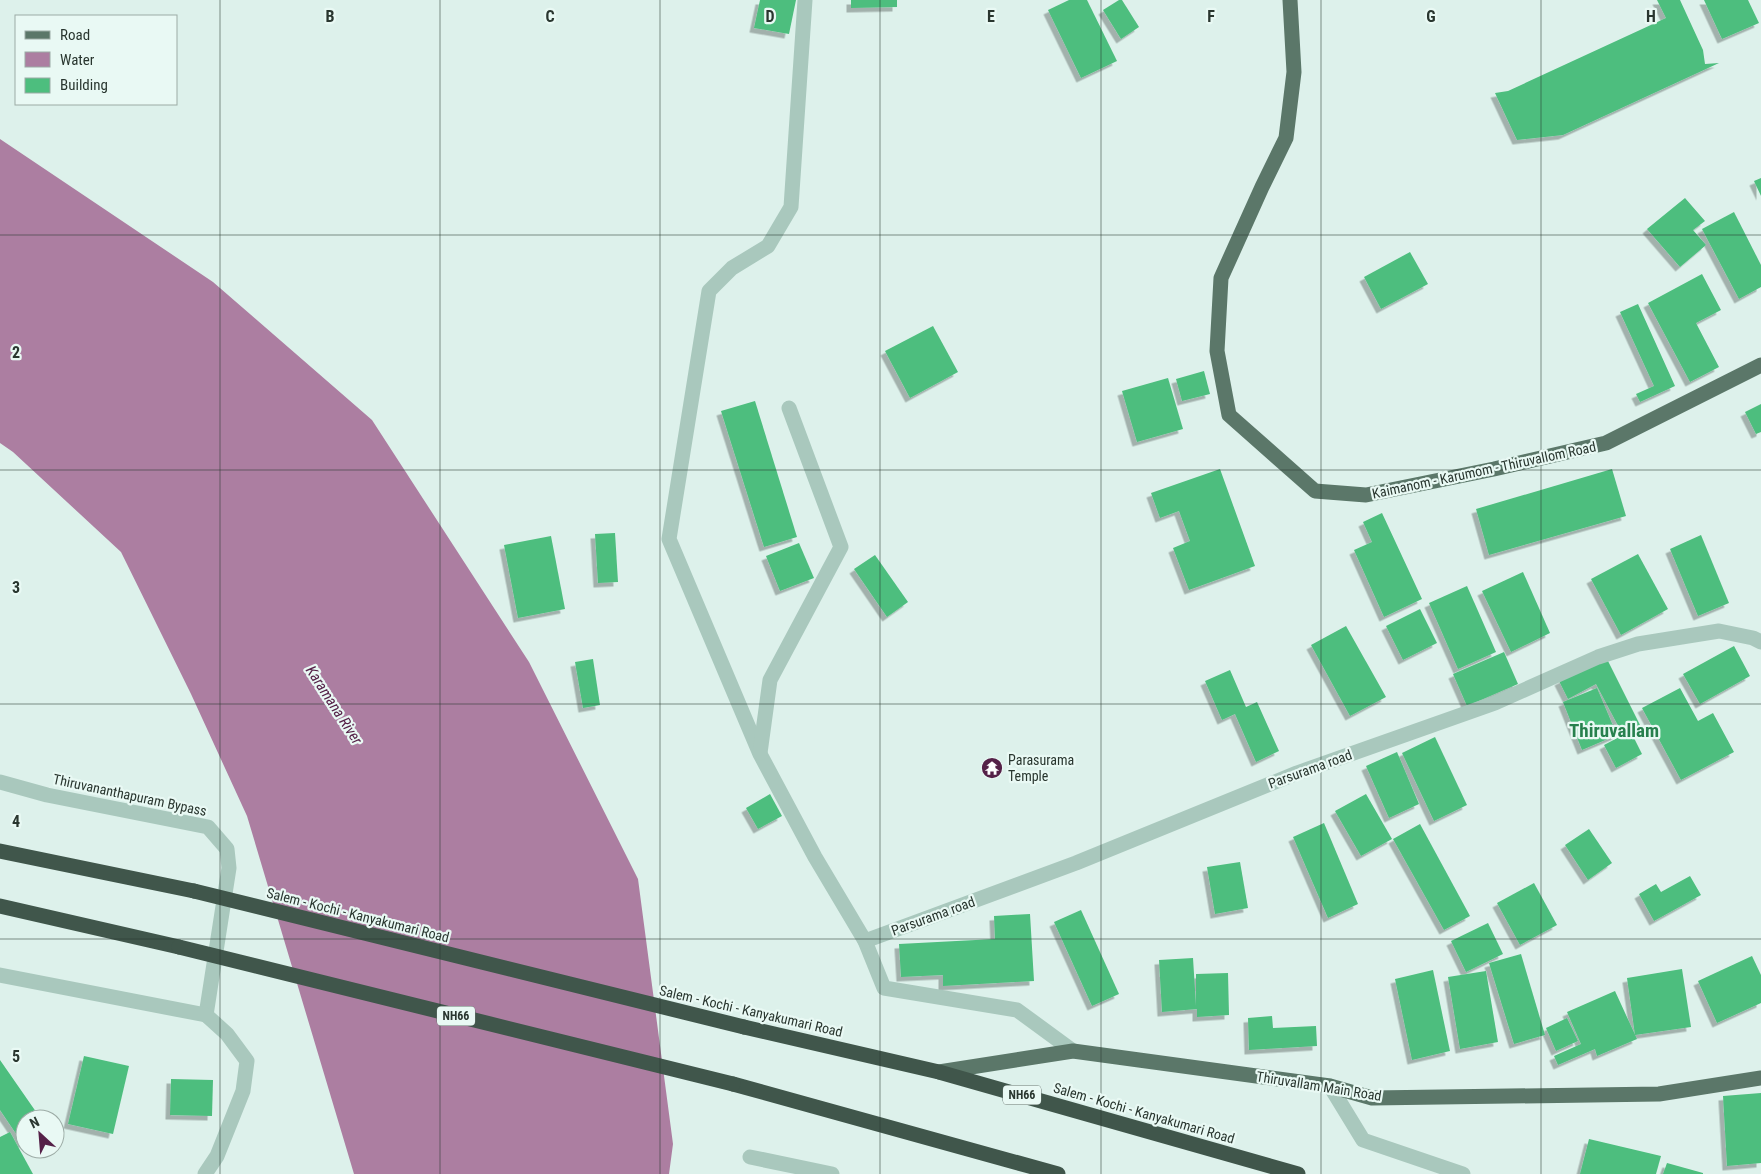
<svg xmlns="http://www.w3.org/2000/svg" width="1761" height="1174" font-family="'Roboto Condensed',sans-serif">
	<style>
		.water { fill: #ac7ea1 }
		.building { fill: #4dbe7e; filter: url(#shadow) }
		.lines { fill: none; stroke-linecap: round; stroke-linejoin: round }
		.minor { stroke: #a9c8bd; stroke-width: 15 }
		.major { stroke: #5b7769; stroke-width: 15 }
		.highway { stroke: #40564b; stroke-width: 15 }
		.highway-bridge { stroke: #40564b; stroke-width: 15 }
		.grid { fill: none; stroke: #29362f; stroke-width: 1; stroke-opacity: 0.55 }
		.labels { text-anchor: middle; stroke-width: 4.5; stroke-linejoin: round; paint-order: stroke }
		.shield { fill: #e9f9f4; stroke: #63706a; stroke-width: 1 }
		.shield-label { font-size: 12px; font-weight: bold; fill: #29362f }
		.street-label { font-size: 14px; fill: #29362f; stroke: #e9f9f4 }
		.poi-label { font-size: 14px; fill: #29362f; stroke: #e9f9f4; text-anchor: start }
		.water-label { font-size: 15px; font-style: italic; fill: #552148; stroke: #e9f9f4 }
		.district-label { font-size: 19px; font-weight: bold; fill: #27804d; stroke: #e9f9f4 }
		.grid-label { font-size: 16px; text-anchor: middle; font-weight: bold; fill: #29362f; stroke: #e9f9f4; stroke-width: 4.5; stroke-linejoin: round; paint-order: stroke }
	</style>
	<defs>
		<filter id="shadow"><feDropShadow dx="-4.5" dy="4.5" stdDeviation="0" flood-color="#0004"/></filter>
	</defs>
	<rect width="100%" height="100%" fill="#ddf1eb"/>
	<path class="water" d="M0,139L213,282L372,420L529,662L638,879L673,1144L669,1174H354L247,816L191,694L121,552L13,452L0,443Z"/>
	<g class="building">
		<path d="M760,0H796L789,34L754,28Z"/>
		<path d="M851,0H897V7L851,8Z"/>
		<path d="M1069,0H1087L1117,61L1081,78L1048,10Z"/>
		<path d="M1119,0H1122L1139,27L1121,39L1103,10Z"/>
		<path d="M1657,0H1680L1703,50L1705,64L1719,63L1563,135L1517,140L1495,93L1508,91L1666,18Z"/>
		<path d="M1704,0H1748L1759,23L1722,39Z"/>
		<path d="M1761,178V196L1754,181Z"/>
		<path d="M1685,198L1705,221L1693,230L1706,245L1680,267L1647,229Z"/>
		<path d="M1734,212L1761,265V287L1739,299L1702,229Z"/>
		<path d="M1410,252L1428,284L1381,309L1364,277Z"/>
		<path d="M1702,274L1721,310L1696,323L1719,367L1690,382L1648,303Z"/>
		<path d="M1638,304L1675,386L1640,402L1636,394L1654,386L1620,312Z"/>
		<path d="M933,326L958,372L910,398L885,351Z"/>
		<path d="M1204,371L1210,394L1182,401L1176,379Z"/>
		<path d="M1168,378L1183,429L1137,442L1122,391Z"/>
		<path d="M755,401L797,537L764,547L721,411Z"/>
		<path d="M1761,404V432L1756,434L1745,412Z"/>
		<path d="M1220,469L1255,566L1189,590L1173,548L1190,541L1179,511L1160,518L1151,493Z"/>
		<path d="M1612,469L1626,516L1489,555L1476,509Z"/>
		<path d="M1382,513L1422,599L1384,617L1354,550L1372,542L1363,522Z"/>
		<path d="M615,533L618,582L598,583L595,534Z"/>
		<path d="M1701,535L1729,603L1698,616L1670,549Z"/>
		<path d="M551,536L565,609L518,618L504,545Z"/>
		<path d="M799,543L814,578L780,591L766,556Z"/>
		<path d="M1638,554L1668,609L1621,635L1591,579Z"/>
		<path d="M875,555L908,602L887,617L854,569Z"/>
		<path d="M1523,572L1550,633L1511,652L1482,591Z"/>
		<path d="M1467,586L1496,652L1458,669L1429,603Z"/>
		<path d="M1420,609L1437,643L1403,660L1386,626Z"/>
		<path d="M1346,626L1386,697L1350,716L1311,645Z"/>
		<path d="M1734,646L1750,676L1700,704L1683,674Z"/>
		<path d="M1504,652L1518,684L1467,706L1453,674Z"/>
		<path d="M1606,657L1641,727L1631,732L1642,754L1616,768L1604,745L1623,735L1596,684L1568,699L1559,681Z"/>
		<path d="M593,659L600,705L583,708L575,662Z"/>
		<path d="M1230,670L1246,707L1257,702L1279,751L1256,762L1235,714L1222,720L1205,681Z"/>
		<path d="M1597,688L1617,735L1582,750L1563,702Z"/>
		<path d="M1680,688L1698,721L1713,713L1734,752L1681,780L1642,708Z"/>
		<path d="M1435,737L1467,805L1434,821L1402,753Z"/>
		<path d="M1397,752L1419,804L1389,818L1366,766Z"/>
		<path d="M770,794L782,816L758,829L746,808Z"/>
		<path d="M1366,794L1392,839L1361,856L1335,811Z"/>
		<path d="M1324,823L1358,904L1328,918L1293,837Z"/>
		<path d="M1420,824L1470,916L1444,930L1393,839Z"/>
		<path d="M1589,829L1612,863L1588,880L1565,845Z"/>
		<path d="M1240,862L1248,908L1215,914L1207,867Z"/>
		<path d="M1690,876L1701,895L1654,921L1639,894L1656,884L1661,892Z"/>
		<path d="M1534,883L1557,925L1520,945L1497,903Z"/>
		<path d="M1081,910L1119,994L1092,1006L1054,922Z"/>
		<path d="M1030,914L1034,981L943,986V975L901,977L899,944L995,939L994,916Z"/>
		<path d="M1488,923L1503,954L1466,972L1451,941Z"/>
		<path d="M1521,954L1545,1035L1514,1044L1489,963Z"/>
		<path d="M1752,956L1761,975V1003L1717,1023L1698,981Z"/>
		<path d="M1193,958L1196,1006V974L1228,973L1229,1015L1197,1017V1009L1162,1012L1159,960Z"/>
		<path d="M1682,969L1691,1027L1635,1035L1627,978Z"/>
		<path d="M1433,970L1450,1051L1412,1060L1395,979Z"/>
		<path d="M1486,971L1498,1042L1460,1049L1448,977Z"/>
		<path d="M1615,991L1637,1039L1597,1056L1595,1049L1558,1065L1554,1056L1581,1044L1567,1012Z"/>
		<path d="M1272,1016L1273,1028L1316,1026L1317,1046L1249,1050L1248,1018Z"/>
		<path d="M1567,1018L1578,1041L1556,1051L1546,1028Z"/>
		<path d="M84,1056L129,1066L113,1134L68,1124Z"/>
		<path d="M0,1060L41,1119H25V1142L23,1144L0,1110Z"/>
		<path d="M171,1079L213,1080L212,1116L170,1115Z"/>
		<path d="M1761,1093V1163L1727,1166L1723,1096Z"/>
		<path d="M10,1132L33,1174H0V1137Z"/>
		<path d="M1589,1139L1661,1156L1656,1174H1580Z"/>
		<path d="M1667,1163L1703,1173V1174H1663Z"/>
	</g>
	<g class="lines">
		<g class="minor">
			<path d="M805,0L791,207L768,246L732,268L709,291L669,539L760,754L815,857L865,941L884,988L1017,1010L1073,1051"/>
			<path d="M760,753L770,680L841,547L789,408"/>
			<path d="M0,782L47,795L208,827L227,849L229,868L206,1015"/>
			<path d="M865,941L1076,863L1297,773L1495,703L1598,657L1638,644L1719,631L1753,638L1761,642"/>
			<path d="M0,975L206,1015L227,1034L247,1061L243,1091L217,1156L205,1174"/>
			<path d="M1330,1086L1363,1140L1463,1174"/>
			<path d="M750,1157L832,1174"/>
		</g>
		<g class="major">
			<path d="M1290,0L1294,72L1286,138L1262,187L1221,278L1217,351L1229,415L1315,491L1366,495L1494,469L1606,443L1761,365"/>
			<path d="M939,1072L1073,1051L1330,1086L1372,1098L1659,1094L1761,1078"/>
		</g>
		<g class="highway">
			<path d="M0,851L194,891"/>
			<path d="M0,906L179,947"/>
			<path d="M744,1027L939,1072L1298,1174"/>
			<path d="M733,1084L1058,1174"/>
		</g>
		<g class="highway-bridge">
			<path d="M194,891L744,1027"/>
			<path d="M179,947L733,1084"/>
		</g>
	</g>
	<path class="grid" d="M220,0V1174M440,0V1174M660,0V1174M880,0V1174M1101,0V1174M1321,0V1174M1541,0V1174M0,235H1761M0,470H1761M0,704H1761M0,939H1761"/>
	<defs>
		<g id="temple-disc" transform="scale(1.125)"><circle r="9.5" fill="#552148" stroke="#e9f9f4"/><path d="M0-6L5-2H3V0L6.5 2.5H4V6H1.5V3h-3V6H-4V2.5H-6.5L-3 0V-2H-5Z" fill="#fff"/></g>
	</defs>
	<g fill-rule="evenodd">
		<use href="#temple-disc" x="992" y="768"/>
	</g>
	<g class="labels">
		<g class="shield">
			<rect x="437" y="1006.5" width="38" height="19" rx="4"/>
			<rect x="1003" y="1085.5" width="38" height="19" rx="4"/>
		</g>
		<g class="shield-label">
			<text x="456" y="1020">NH66</text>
			<text x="1022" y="1099">NH66</text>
		</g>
		<g class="street-label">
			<text transform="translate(1484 470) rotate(-12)" y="5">Kaimanom - Karumom - Thiruvallom Road</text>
			<text transform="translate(1310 769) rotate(-20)" y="5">Parsurama road</text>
			<text transform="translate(130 795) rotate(12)" y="5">Thiruvananthapuram Bypass</text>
			<text transform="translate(358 915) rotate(14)" y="5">Salem - Kochi - Kanyakumari Road</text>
			<text transform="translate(933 916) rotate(-20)" y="5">Parsurama road</text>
			<text transform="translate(751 1011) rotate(13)" y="5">Salem - Kochi - Kanyakumari Road</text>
			<text transform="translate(1319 1086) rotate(9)" y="5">Thiruvallam Main Road</text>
			<text transform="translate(1144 1113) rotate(16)" y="5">Salem - Kochi - Kanyakumari Road</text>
		</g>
		<g class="poi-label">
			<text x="1008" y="765">Parasurama<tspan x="1008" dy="16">Temple</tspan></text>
		</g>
		<g class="water-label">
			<text transform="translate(334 705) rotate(57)" y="5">Karamana River</text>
		</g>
		<g class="district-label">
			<text x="1614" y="737">Thiruvallam</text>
		</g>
	</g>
	<g class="grid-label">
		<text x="330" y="22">B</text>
		<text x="550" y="22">C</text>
		<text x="770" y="22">D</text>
		<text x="991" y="22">E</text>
		<text x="1211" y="22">F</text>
		<text x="1431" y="22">G</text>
		<text x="1651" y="22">H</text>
		<text x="16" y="358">2</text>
		<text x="16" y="593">3</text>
		<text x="16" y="827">4</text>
		<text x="16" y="1062">5</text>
	</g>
	<rect x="15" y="15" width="162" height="90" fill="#e9f9f4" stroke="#9caba5"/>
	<rect x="25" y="31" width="25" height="8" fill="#5b7769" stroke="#9caba5"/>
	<text x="60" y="40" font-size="15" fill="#29362f">Road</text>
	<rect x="25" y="52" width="25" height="15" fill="#ac7ea1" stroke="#9caba5"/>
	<text x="60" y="65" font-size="15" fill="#29362f">Water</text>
	<rect x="25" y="78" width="25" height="15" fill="#4dbe7e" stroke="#9caba5"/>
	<text x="60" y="90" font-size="15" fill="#29362f">Building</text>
	<g transform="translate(40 1134) rotate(334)"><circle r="24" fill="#e9f9f4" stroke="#9caba5"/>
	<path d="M0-4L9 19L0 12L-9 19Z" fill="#552148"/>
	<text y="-8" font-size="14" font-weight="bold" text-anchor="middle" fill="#29362f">N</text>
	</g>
</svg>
